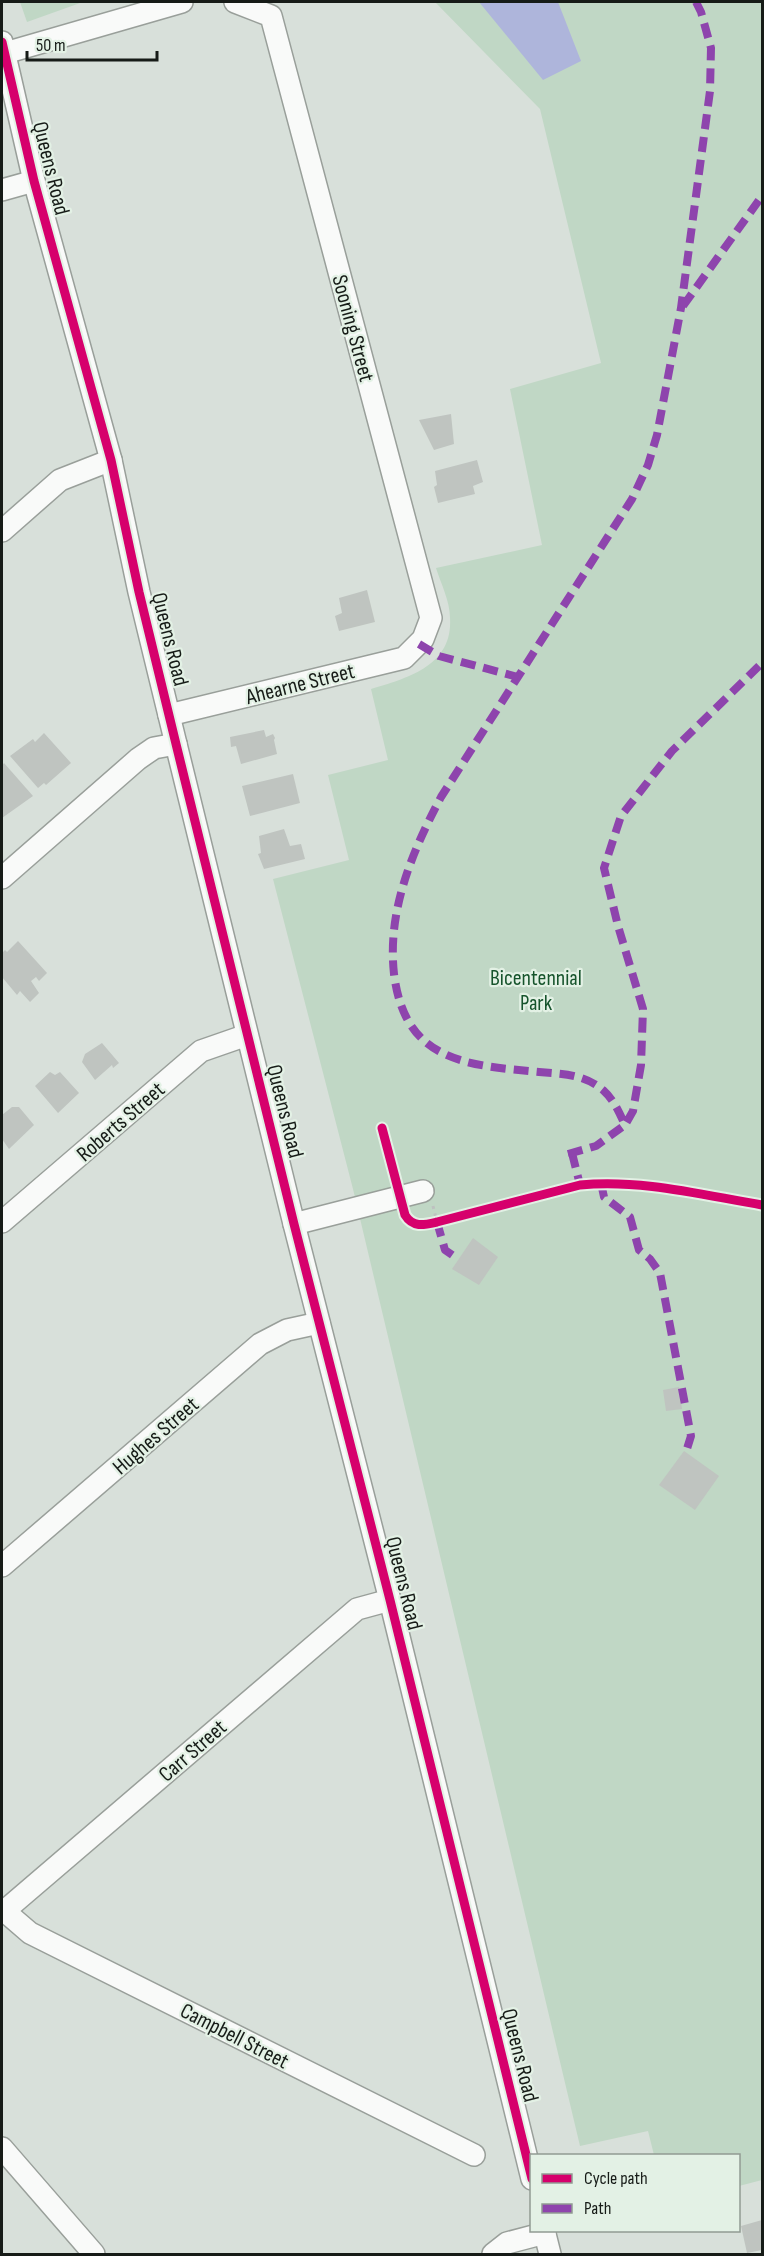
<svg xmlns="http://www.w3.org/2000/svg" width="764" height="2256" font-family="'Sofia Sans Condensed',sans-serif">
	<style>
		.green { fill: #c0d7c5 }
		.water { fill: #aeb5db }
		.building { fill: #bfc4c0 }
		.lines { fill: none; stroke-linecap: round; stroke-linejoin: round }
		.minor-casing { stroke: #999f9a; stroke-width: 24 }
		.path { stroke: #bec1c0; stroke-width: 3; stroke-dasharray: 3 4.5; stroke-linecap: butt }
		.minor { stroke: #f9faf9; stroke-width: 21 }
		.quiet { stroke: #8e44ad; stroke-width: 8; stroke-dasharray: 15 8; stroke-linecap: butt }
		.cycleway-casing { stroke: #e3f1e5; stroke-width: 13 }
		.cycleway { stroke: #d6006c; stroke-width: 9 }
		.labels { text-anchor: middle; stroke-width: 4.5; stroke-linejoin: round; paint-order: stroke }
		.street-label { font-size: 22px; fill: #161b17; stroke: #e3f1e5 }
		.park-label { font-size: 22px; fill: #16542c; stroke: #e3f1e5 }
	</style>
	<rect width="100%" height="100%" fill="#d8e0da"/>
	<g class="green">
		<path d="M20,2H83L27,22Z"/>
		<path d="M435,2H762V2180L739,2186L738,2156L654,2155L648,2131L580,2146L353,1189L273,879L349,860L328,775L388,760L371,689C407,678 453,666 450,618C450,601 441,584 436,568L542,545L510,389L601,363L540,109Z"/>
	</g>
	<path class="water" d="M479,2H558L581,61L543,80Z"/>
	<g class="building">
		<path d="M451,414L454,444L434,450L419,420Z"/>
		<path d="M477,460L483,482L473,486L475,494L438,503L434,487L437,485L435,471Z"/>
		<path d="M367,590L375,622L339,631L335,616L342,613L339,598Z"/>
		<path d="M264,730L266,737L273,734L275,738L274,740L277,754L241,764L236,746L231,747L230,737Z"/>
		<path d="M44,733L71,763L46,785L44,783L38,788L10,756L33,739L35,742Z"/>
		<path d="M4,763L33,796L2,818V766Z"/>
		<path d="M293,774L300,803L250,816L242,786Z"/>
		<path d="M284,829L290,846L301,844L305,859L264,869L258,854L261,853L259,836Z"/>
		<path d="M18,941L47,973L39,981L36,977L31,981L39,993L30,1002L20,991L17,995L2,977V953L5,950L7,952Z"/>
		<path d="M102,1043L119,1063L113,1068L112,1065L95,1080L82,1062L85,1054Z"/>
		<path d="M50,1072L55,1075L60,1072L79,1093L58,1113L35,1086Z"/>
		<path d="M12,1107H19L34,1125L9,1149L2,1139V1115Z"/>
		<path d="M473,1238L498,1257L479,1285L452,1269Z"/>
		<path d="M679,1387L682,1409L666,1411L663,1390Z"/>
		<path d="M684,1451L719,1476L695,1510L659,1485Z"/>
		<path d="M762,2220V2250L747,2253L741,2226Z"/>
	</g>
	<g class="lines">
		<g class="minor-casing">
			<g id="minor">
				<path d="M2,42L34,181L111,460L139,592L176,744L294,1224L390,1600L532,2179"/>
				<path d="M5,53L182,2"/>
				<path d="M2,190L34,181"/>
				<path d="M2,531L60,480L111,460"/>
				<path d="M169,715L404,658L423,639L431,618L271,16L235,2"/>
				<path d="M2,878L138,759L154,748L176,744"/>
				<path d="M2,1222L201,1051L247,1035"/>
				<path d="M294,1224L423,1191"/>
				<path d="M2,1566L260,1344L287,1330L319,1323"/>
				<path d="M2,1909L30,1933L474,2155"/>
				<path d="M2,1913L357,1609L390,1600"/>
				<path d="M2,2148L94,2254"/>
				<path d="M544,2230L550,2254"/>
				<path d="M493,2254L507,2243L545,2233"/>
			</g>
		</g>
		<path class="path" d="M433,1206L437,1222"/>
		<use href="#minor" class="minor"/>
		<g class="quiet">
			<path d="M696,2L701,12L711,48L710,91L681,308L657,435L648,465L632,499L441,797C412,852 387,911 394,974C405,1062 466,1065 539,1072C562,1074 584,1074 603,1090C614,1100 619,1112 625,1125L633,1111L641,1065L643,1009L618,926L604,868L621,816L672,751L762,663"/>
			<path d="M683,306L762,196"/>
			<path d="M419,644L439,656L518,677"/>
			<path d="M572,1153L580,1185"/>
			<path d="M568,1154L596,1146L625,1125"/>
			<path d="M601,1183L604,1197L630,1217L639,1250L650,1259L660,1273L691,1436L686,1452"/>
			<path d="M437,1222L445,1250L455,1257"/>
		</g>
		<g class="cycleway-casing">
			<g id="cycleway">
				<path d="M2,42L34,181L111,460L139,592L176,744L294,1224L390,1600L532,2179"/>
				<path d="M382,1128L405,1215C413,1228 424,1225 437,1222L580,1185C641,1179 702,1195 762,1205"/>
			</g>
		</g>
		<use href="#cycleway" class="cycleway"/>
	</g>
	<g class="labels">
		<g class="street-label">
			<text transform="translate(52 168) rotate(76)" y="8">Queens Road</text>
			<text transform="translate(354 328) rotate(75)" y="8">Sooning Street</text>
			<text transform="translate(171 639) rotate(76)" y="8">Queens Road</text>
			<text transform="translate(300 683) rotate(-14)" y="8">Ahearne Street</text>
			<text transform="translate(286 1111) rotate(76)" y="8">Queens Road</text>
			<text transform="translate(120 1121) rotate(-41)" y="8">Roberts Street</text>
			<text transform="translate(155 1435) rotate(-41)" y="8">Hughes Street</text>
			<text transform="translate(405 1583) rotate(76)" y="8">Queens Road</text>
			<text transform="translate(192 1750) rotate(-41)" y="8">Carr Street</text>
			<text transform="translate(235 2035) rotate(27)" y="8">Campbell Street</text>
			<text transform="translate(521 2055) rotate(76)" y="8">Queens Road</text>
		</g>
		<g class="park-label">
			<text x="536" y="985">Bicentennial<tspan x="536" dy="25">Park</tspan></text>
		</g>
	</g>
	<rect width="764" height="2256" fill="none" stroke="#161b17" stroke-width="6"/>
	<rect x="530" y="2154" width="210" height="78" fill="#e3f1e5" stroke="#919b93" stroke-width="1.5"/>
	<rect x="542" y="2174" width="30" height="9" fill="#d6006c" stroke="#919b93" stroke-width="1.5"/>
	<text x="584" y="2184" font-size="18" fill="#161b17">Cycle path</text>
	<rect x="542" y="2204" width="30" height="9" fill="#8e44ad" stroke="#919b93" stroke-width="1.5"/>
	<text x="584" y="2214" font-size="18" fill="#161b17">Path</text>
	<path d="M27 51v9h130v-9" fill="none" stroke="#161b17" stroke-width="3"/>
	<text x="36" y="51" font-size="18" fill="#161b17" stroke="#e3f1e5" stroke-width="4.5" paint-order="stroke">50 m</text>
</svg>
